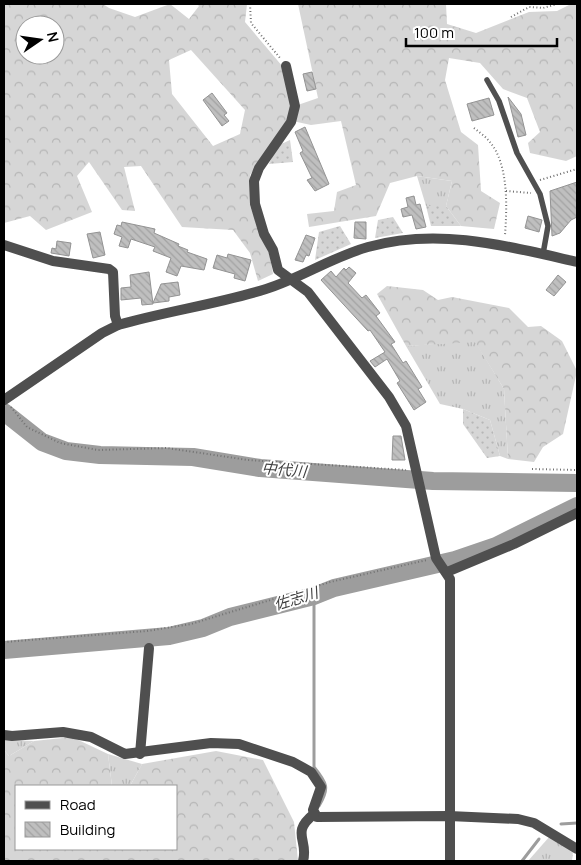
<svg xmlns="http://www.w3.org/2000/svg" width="581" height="865" font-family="Manrope,'Noto Sans JP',sans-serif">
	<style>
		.grass { fill: url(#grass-tufts) }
		.forest { fill: url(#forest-crowns); fill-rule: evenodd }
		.garden { fill: url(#garden-dots) }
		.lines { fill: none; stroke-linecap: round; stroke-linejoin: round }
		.stream { stroke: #9d9d9d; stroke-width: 3 }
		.river { stroke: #9d9d9d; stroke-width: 18 }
		.building { fill: url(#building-back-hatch); stroke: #939393 }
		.path { stroke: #717171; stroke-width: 2; stroke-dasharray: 1 2.5; stroke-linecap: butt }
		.service { stroke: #4f4f4f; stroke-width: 5.5 }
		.minor { stroke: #4f4f4f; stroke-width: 10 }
		.tertiary { stroke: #4f4f4f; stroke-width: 10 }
		.labels { text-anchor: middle; stroke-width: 4; stroke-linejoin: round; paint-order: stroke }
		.water-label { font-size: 15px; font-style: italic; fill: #3e3e3e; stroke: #fff }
	</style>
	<defs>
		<pattern id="grass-tufts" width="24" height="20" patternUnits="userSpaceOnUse" patternTransform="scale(1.25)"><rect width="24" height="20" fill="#d6d6d6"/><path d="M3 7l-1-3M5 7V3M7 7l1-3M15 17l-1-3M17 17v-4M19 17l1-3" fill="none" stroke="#b6b6b6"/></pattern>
		<pattern id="forest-crowns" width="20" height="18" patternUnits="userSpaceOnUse" patternTransform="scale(1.25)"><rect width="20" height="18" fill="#d6d6d6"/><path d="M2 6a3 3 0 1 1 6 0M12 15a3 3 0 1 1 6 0" fill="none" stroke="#b6b6b6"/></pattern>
		<pattern id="garden-dots" width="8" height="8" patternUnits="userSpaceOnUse" patternTransform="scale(1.25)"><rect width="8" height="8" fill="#d6d6d6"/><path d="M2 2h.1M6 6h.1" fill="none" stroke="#b6b6b6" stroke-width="1.8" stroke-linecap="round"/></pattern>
		<pattern id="building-back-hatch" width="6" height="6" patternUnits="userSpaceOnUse" patternTransform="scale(1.25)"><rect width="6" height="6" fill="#bfbfbf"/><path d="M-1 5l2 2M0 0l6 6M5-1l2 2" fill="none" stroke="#a2a2a2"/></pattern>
	</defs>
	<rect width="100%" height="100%" fill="#fff"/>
	<g class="grass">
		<path d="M417,176L452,181L446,206H426Z"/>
		<path d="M475,341L504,389L508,459L500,456L490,420L463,409L440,404L406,346Z"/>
		<path d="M4,740L34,741L9,756L4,750Z"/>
		<path d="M108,754L142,764L130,786H112Z"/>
		<path d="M550,836L573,851L572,861H528Z"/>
	</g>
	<g class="forest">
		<path d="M4,4H103L109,8L135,17L170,4L189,19L199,6L197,4H247L245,22L283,67L292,107L318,98L298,4H446L447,24L476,33L529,12L557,11L571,4H577V156L566,161L530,153L528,143L540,132L527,98L503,89L480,63L449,58L445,80L461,132L478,145L481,191L500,203L494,229L461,226L446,206L452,181L417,176L390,183L376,216L309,227L307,214L334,211L337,192L356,185L341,121L311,125L288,120L250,175V206L270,256L273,274L258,281L250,253L233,230L182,227L141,166L124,167L135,211L122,210L89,162L77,176L92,212L46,230L30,216L4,223ZM25,25H55V55H25ZM191,50L245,110L240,134L213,146L172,94L169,60Z"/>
		<path d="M387,286L423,290L438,300L452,297L509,308L528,327L541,326L562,341L577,371L563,434L543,447L534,462L508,459L504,389L475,342L406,346L377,294Z"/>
		<path d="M72,737L108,754L112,786H16V849H176V786H130L142,764L216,751L263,760L294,822L298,861H4V750L9,756L34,741Z"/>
	</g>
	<g class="garden">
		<path d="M290,140L293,162L269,164L277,146Z"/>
		<path d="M426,206H446L461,226H431Z"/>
		<path d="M393,217L403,233L375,238L378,220Z"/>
		<path d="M340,226L351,244L315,260L319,232Z"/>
		<path d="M463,409L490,420L500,456L487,458L463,424Z"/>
	</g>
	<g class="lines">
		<g class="stream">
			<path d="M314,596V767C327,783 330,788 319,806"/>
			<path d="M561,824L577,823"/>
			<path d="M522,861L539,839"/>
		</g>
		<g class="river">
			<path d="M4,412L42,442L66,451L100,455L193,457L260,468L433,481L577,483"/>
			<path d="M4,650L169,636L203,628L230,617L314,596L334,588L455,560L496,546L577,506"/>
		</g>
	</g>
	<g class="building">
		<path d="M312,72L316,89L307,91L303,74Z"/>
		<path d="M212,93L227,113L224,115L229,121L222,126L203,100Z"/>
		<path d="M508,97L521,114L526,135L518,137Z"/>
		<path d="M489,98L494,115L472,121L467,104Z"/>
		<path d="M305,127L329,184L315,191L307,180L312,178L300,153L303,151L295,132Z"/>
		<path d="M577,182V217L571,220L560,233L552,236L550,191Z"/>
		<path d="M414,196L416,205L420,204L426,227L416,229L412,215L403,217L401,209L408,207L406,198Z"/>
		<path d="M528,216L542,220L539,232L525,228Z"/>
		<path d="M122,222L155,229L154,233L179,244L178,246L188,250L187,252L207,259L204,270L181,266L177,276L166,272L171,258L153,251L155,247L131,239L128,248L119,246L122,237L114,234L117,225L121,226Z"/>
		<path d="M355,222H366V239L354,238Z"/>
		<path d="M100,232L105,255L93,258L87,234Z"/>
		<path d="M306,235L315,238L309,256L306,255L303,262L295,260Z"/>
		<path d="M57,241L71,243L69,256L51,253L52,248L56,249Z"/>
		<path d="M228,254L251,260L245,281L234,278L235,274L213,268L217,255L227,258Z"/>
		<path d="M349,267L356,273L348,283L362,298L366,295L380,313L376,316L395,342L391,344L403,363L406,361L422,387L418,389L426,402L414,410L397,383L400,381L387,359L375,367L370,361L385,352L370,330L368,331L321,280L331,271L336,277L344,268L346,270Z"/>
		<path d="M149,272L153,304L142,305L141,298L121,300V288L131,287L130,275Z"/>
		<path d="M558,275L566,282L554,296L546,290Z"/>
		<path d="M178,282L180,295L169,297V301L153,303L161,284Z"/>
		<path d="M393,436H401L405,460H392Z"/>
	</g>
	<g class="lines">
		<g class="path">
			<path d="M250,4L251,23L280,58"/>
			<path d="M511,17L529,7L543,8L557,4"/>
			<path d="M474,128C479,132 485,136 489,141C509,163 507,208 505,235"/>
			<path d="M540,180L577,169"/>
			<path d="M506,191L531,193"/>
			<path d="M11,407L27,427L60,443L98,450L167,448L248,460L406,470"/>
			<path d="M532,469L577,470"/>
			<path d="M4,642L147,631L191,624L330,582L427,560"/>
		</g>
		<path class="service" d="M487,80L499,101L517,153L540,194L548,226L543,254"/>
		<g class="minor">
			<path d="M286,66L295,106L291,122L259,168L254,181L255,204L264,234L273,250L278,270L308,292L389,397L406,426L436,558L450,579V861"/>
			<path d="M4,245L53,261L109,269L113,272L115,316L118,325"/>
			<path d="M447,572L514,544L577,513"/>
			<path d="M4,735L12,736L63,732L91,737L125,754L211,743L239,744L293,762L311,772L321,787L313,810L317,817L449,816L518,819L534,823L577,849"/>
			<path d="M140,754L149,648"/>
			<path d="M303,861C309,840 290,833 314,814"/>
		</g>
		<path class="tertiary" d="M4,400L102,333L118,325C167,311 218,304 266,289C301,278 332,257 368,247C438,227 508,246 577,262"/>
	</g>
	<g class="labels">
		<g class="water-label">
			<text transform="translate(284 470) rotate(5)" y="5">中代川</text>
			<text transform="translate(296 599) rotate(-17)" y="5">佐志川</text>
		</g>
	</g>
	<rect width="581" height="865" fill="none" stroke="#000000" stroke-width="10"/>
	<rect x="15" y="785" width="162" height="65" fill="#ffffff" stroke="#999999"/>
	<rect x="25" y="801" width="25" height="8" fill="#4f4f4f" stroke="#999999"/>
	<text x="60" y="810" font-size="15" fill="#000000">Road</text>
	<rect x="25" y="822" width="25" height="15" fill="url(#building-back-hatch)" stroke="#999999"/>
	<text x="60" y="835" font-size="15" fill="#000000">Building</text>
	<g transform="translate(40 40) rotate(77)"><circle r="24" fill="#ffffff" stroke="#999999"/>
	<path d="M0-4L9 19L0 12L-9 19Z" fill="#000000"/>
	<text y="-8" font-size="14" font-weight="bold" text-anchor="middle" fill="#000000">N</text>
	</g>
	<path d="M406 38v8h151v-8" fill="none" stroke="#000000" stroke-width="2.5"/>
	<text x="414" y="38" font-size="15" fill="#000000" stroke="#ffffff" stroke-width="4" paint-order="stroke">100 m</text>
</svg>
